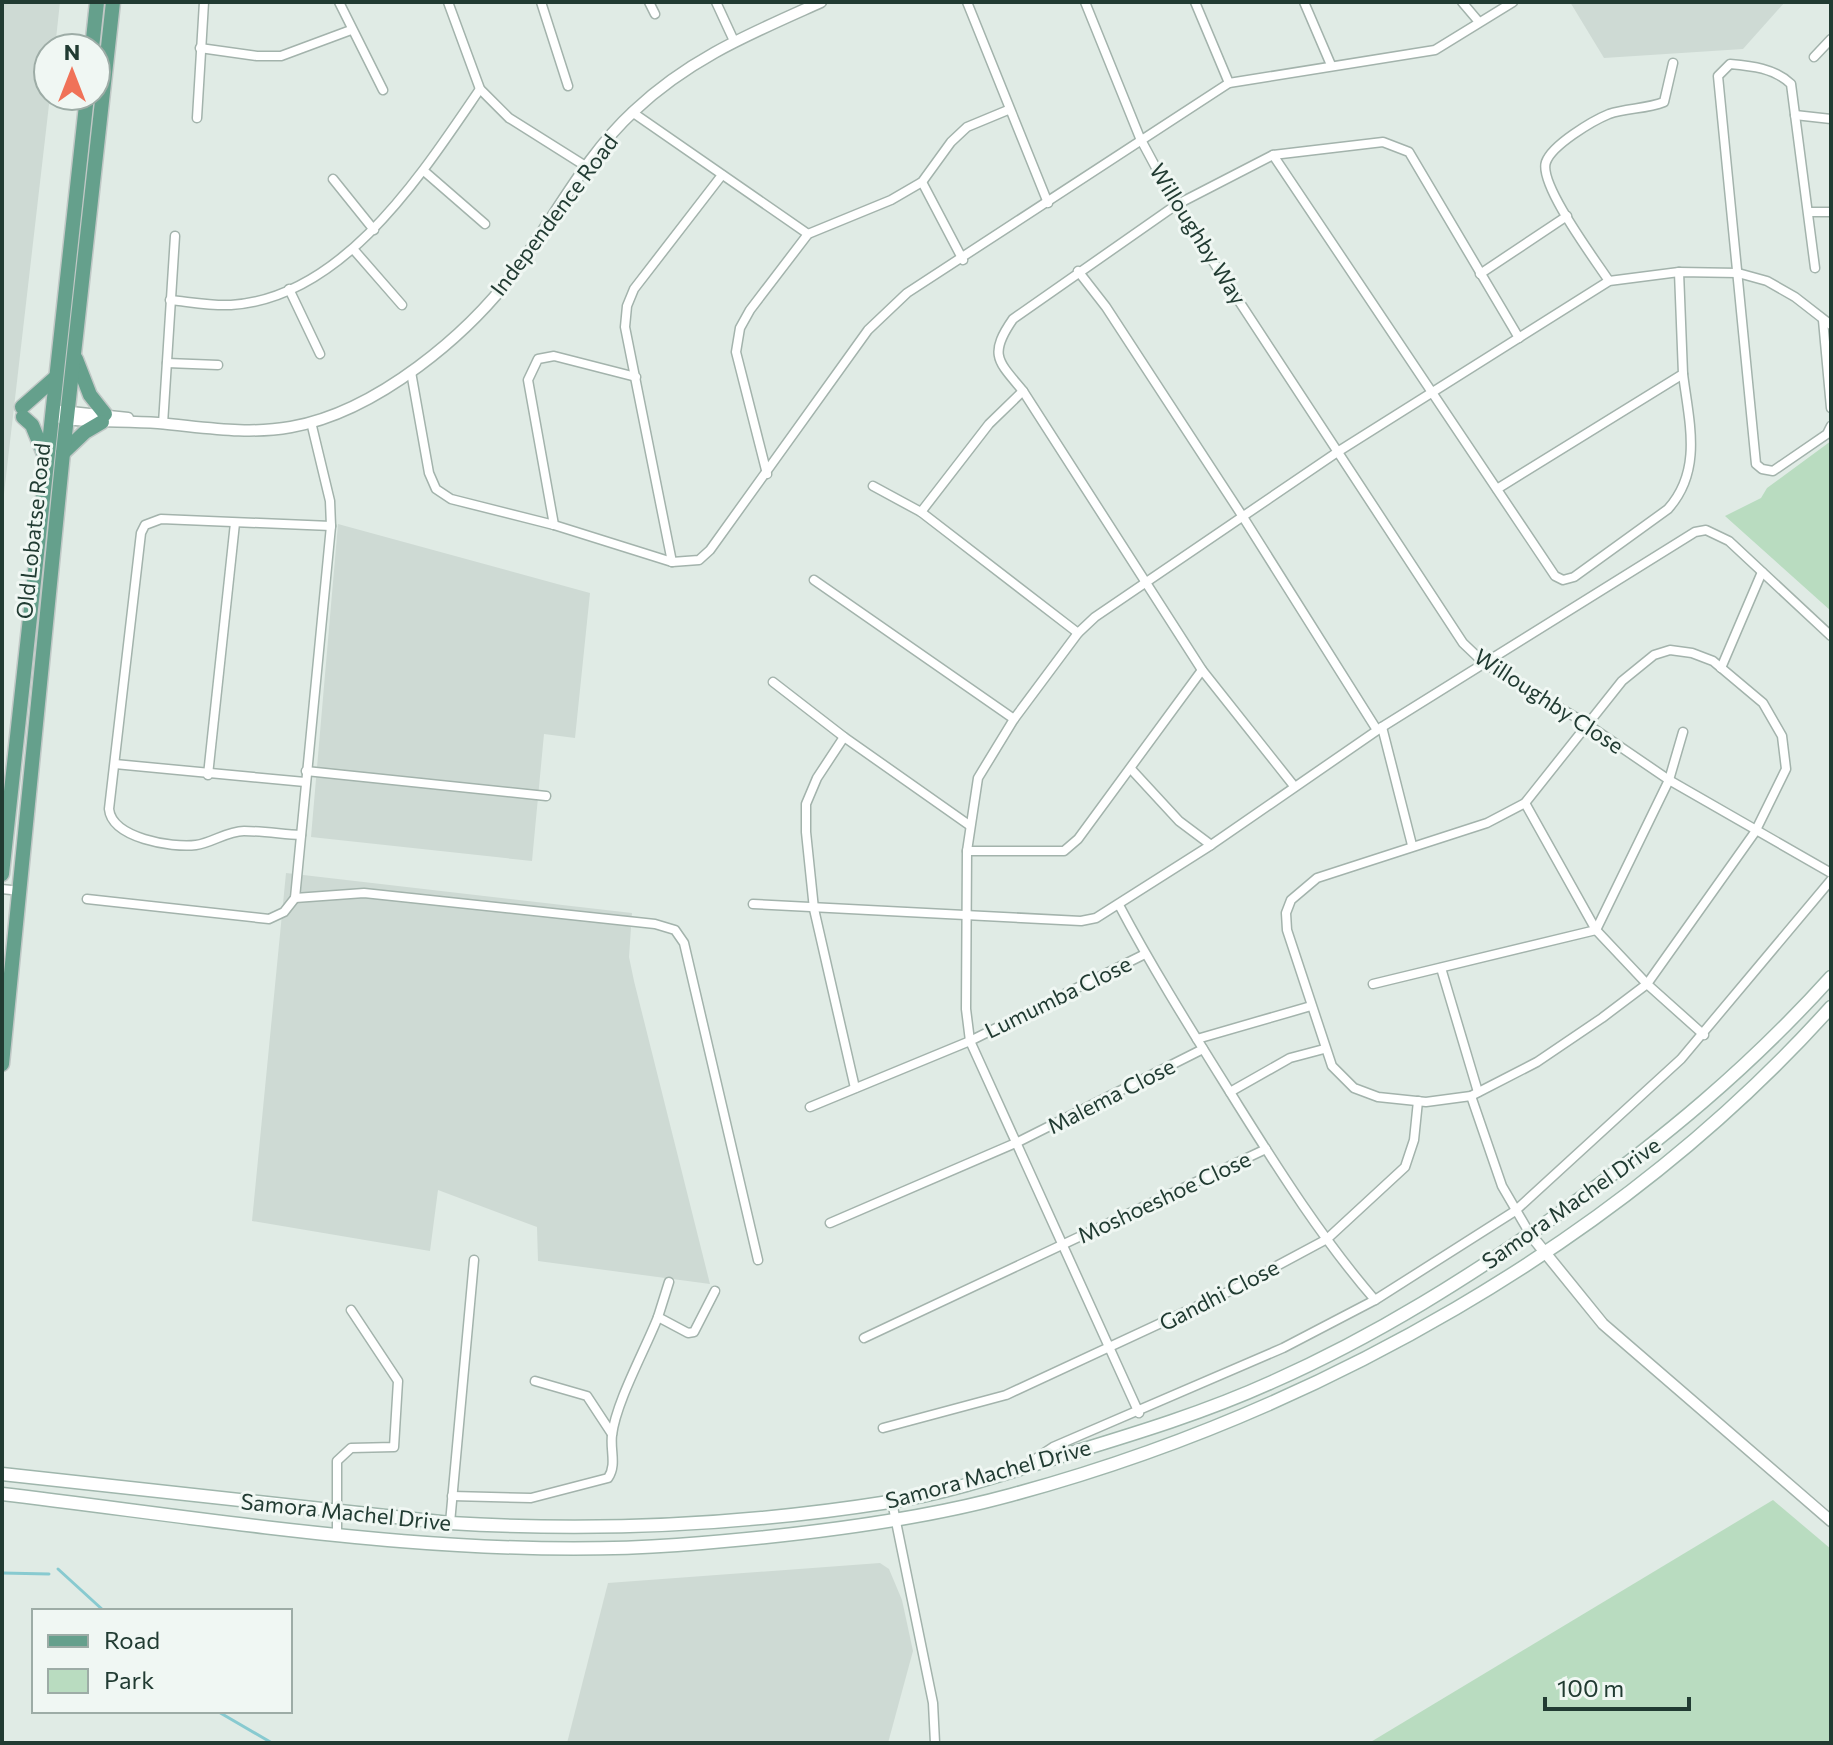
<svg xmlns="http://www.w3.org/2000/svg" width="1833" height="1745" font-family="Commissioner,sans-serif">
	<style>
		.built { fill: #cedad4 }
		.green { fill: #b9dcc0 }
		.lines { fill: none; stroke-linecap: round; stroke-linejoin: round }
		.stream { stroke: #88cad0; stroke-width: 3 }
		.minor-casing { stroke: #a3b3ac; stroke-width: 11 }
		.tertiary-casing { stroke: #a3b3ac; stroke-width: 13 }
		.secondary-casing { stroke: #9fb6ac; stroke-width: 15 }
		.primary-casing { stroke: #c1c8c6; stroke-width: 17 }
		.minor { stroke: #fff; stroke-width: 8 }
		.tertiary { stroke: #fff; stroke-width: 10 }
		.secondary { stroke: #fff; stroke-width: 12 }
		.primary { stroke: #65a08c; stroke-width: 14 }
		.labels { text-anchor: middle; stroke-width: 6; stroke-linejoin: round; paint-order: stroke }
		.street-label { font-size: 22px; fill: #213b32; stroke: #f0f7f3 }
	</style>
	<rect width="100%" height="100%" fill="#e0ebe5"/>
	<g class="built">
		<path d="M2,2H60L55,48H48L50,96L2,511Z"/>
		<path d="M1570,2H1785L1743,49L1604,58Z"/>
		<path d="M338,524L590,593L575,738L544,734L532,861L311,837Z"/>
		<path d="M286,873L632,913L629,957L634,981L710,1284L538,1261L537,1227L438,1190L430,1251L252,1221Z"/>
		<path d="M880,1563L889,1569L902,1600L913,1651L888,1743H567L608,1583Z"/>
	</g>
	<g class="green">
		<path d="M1831,441V611L1725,516L1761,498L1767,488Z"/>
		<path d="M1773,1500L1831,1549V1743H1369Z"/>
	</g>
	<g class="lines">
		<g class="stream">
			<path d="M58,1569L104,1611"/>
			<path d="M2,1573L49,1574"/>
			<path d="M217,1711L272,1743"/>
		</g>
		<g class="minor-casing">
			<g id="minor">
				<path d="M339,2L383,90"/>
				<path d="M448,2L480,89L509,118L587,167"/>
				<path d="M541,2L568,86"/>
				<path d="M649,2L655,14"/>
				<path d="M716,2L734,41"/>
				<path d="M967,2L1048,203"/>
				<path d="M1085,2L1140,138L1176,205L1463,643L1484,663L1587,724L1669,780L1831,873"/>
				<path d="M1195,2L1229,83"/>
				<path d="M1304,2L1331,65"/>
				<path d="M1462,2L1479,22"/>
				<path d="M200,48L257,56H281L351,30"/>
				<path d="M1814,57L1831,39"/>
				<path d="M632,112L808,234"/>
				<path d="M1795,115L1831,119"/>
				<path d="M197,118L204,2"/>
				<path d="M1273,155L1555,576L1563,580L1574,577L1668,509C1703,470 1689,422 1683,374"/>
				<path d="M424,171L485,224"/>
				<path d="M333,179L374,230"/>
				<path d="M922,182L963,260"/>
				<path d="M1809,212H1831"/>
				<path d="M354,250L402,305"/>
				<path d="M1815,268L1791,84C1774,68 1752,66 1730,64L1718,76L1756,464L1762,469L1773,471L1827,434L1831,426"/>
				<path d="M1078,271L1106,307L1243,517L1377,730"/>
				<path d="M1480,274L1567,216"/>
				<path d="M1609,281C1596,261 1538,184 1546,162C1552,145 1592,121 1609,114C1627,108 1646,109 1664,102L1673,63"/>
				<path d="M289,289L320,354"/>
				<path d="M170,300C190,302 211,306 231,305C344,298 423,172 480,89"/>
				<path d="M1823,320L1831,408"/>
				<path d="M167,363L218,365"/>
				<path d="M411,372L429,473L436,489L451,499L554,525L672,562L699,560L710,550L868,330L907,293L1229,83L1435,50L1513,2"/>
				<path d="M163,424L175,236"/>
				<path d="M767,474L736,352L740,328L750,310L808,234L891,200L922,182L951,142L967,127L1008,110"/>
				<path d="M873,486L921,512L1078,633"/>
				<path d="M1497,489L1683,374L1679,272"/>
				<path d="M921,512L989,424L1023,391"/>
				<path d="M554,525L528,380L538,359L554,356L636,377"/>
				<path d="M672,562L625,327L627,306L634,289L722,175"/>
				<path d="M814,580L1014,719"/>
				<path d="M1670,650L1692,653L1713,661L1763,703L1782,736L1786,769L1755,832L1647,984L1602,1018L1537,1062L1471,1096L1426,1102L1378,1097L1354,1088L1332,1066L1287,930L1286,913L1291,900L1317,878L1487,823L1525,803L1622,681L1654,655Z"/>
				<path d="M1721,668L1762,572"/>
				<path d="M773,682L844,737L969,825"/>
				<path d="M1382,727L1412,845"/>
				<path d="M844,737L817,778L806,804V832L814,909L855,1088"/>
				<path d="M115,764L305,782"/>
				<path d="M1131,769L1179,821L1211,845"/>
				<path d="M306,771L546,796"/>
				<path d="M208,775L235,523"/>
				<path d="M1294,786L1202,670L1023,391C998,361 988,355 1013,319L1176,205L1273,155L1383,142L1409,152L1519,338"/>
				<path d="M1525,803L1596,930L1647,984L1704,1035"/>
				<path d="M301,835C282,834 263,831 244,831C227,831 212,843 196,845C171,848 112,838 109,809L141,533L145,525L161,519L331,526"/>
				<path d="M967,851H1064L1078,839L1202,670"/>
				<path d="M2,889L20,891"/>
				<path d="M295,898L364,893L655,924L675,930L684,943L758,1260"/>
				<path d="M87,899L269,919L284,912L295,898L331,526L330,501L311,422"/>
				<path d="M753,904L1081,921L1096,918L1211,845L1382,727L1695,532L1706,530L1729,541L1831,636"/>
				<path d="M1119,905C1155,973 1197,1039 1238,1105C1280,1172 1323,1240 1375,1300"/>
				<path d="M1441,968L1478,1092"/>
				<path d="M1373,984L1596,930L1669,780L1683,732"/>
				<path d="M1197,1039L1311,1006"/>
				<path d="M1230,1092L1290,1058L1324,1049"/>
				<path d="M1471,1096L1502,1186L1530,1234"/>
				<path d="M810,1107L970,1041L1145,954"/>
				<path d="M830,1223L1018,1142L1203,1049"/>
				<path d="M669,1282L658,1317L688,1333L694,1332L715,1291"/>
				<path d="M864,1338L1266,1149"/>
				<path d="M535,1381L587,1396L612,1434"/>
				<path d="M1139,1413L970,1041L966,1009L967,851L978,778L1014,719L1078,633L1095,617L1339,451L1609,281L1679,272L1738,273L1767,281L1795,297L1831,325"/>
				<path d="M883,1428L1006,1395L1232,1290L1327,1239L1405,1167L1414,1140L1418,1101"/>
				<path d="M1026,1465L1053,1447L1283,1348L1375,1300L1515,1211L1681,1059L1831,880"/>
				<path d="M452,1496L531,1498L608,1478C617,1465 610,1450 612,1435C616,1402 645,1350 658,1317"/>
				<path d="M892,1502L933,1703L935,1743"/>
				<path d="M450,1523L474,1260"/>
				<path d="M337,1534V1461L351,1448L394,1447L398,1381L351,1310"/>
			</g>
		</g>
		<g class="tertiary-casing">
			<g id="tertiary">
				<path d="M61,411L128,418"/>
				<path d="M62,419C94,422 127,421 158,423C204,427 246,435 291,427C376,412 469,335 519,266C556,215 587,154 634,111C690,58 752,33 821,2"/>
				<path d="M1530,1234L1603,1324L1831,1521"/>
			</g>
		</g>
		<g class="secondary-casing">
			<g id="secondary">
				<path d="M2,1474L450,1523C597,1532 744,1525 889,1502C949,1493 1010,1472 1068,1454C1137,1433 1206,1412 1272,1382C1376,1336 1471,1276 1564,1210C1663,1139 1749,1068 1831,977"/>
				<path d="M2,1494C221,1520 456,1561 677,1545C782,1537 909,1523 1011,1495C1315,1413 1620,1242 1831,1007"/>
			</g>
		</g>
		<g class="primary-casing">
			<g id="primary">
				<path d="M92,48L97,2"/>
				<path d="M76,359L90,395L105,414"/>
				<path d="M22,407L56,377"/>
				<path d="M23,417L32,425L46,459"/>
				<path d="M63,453L85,432L102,422"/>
				<path d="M2,874L87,96"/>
				<path d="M2,1064L63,453L113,2"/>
			</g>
		</g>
		<use href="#minor" class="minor"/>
		<use href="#tertiary" class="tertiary"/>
		<use href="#secondary" class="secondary"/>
		<use href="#primary" class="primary"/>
	</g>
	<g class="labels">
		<g class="street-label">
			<text transform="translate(554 215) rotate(-53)" y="8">Independence Road</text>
			<text transform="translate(1198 234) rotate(58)" y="8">Willoughby Way</text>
			<text transform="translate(33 531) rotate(-84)" y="8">Old Lobatse Road</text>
			<text transform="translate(1549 701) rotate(33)" y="8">Willoughby Close</text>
			<text transform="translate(1058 997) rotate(-26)" y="8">Lumumba Close</text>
			<text transform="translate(1111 1096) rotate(-27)" y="8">Malema Close</text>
			<text transform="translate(1164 1197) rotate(-25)" y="8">Moshoeshoe Close</text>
			<text transform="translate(1571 1203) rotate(-35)" y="8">Samora Machel Drive</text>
			<text transform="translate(1219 1295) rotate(-27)" y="8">Gandhi Close</text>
			<text transform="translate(988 1474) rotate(-15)" y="8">Samora Machel Drive</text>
			<text transform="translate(346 1512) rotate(6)" y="8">Samora Machel Drive</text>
		</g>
	</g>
	<rect width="1833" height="1745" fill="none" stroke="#213b32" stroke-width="8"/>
	<rect x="32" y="1609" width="260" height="104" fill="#f0f7f3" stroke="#9daca6" stroke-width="2"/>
	<rect x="48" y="1635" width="40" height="12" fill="#65a08c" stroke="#9daca6" stroke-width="2"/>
	<text x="104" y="1649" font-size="24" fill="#213b32">Road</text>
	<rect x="48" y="1669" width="40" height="24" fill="#b9dcc0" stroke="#9daca6" stroke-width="2"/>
	<text x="104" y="1689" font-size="24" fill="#213b32">Park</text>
	<g transform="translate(72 72)"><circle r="38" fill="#f0f7f3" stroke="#9daca6" stroke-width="2"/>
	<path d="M0-6L14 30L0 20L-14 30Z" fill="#f07258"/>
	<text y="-12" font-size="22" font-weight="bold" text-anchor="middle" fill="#213b32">N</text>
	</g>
	<path d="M1545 1697v12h144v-12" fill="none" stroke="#213b32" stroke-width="4"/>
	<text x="1557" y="1697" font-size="24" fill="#213b32" stroke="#f0f7f3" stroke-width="6" paint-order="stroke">100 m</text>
</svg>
